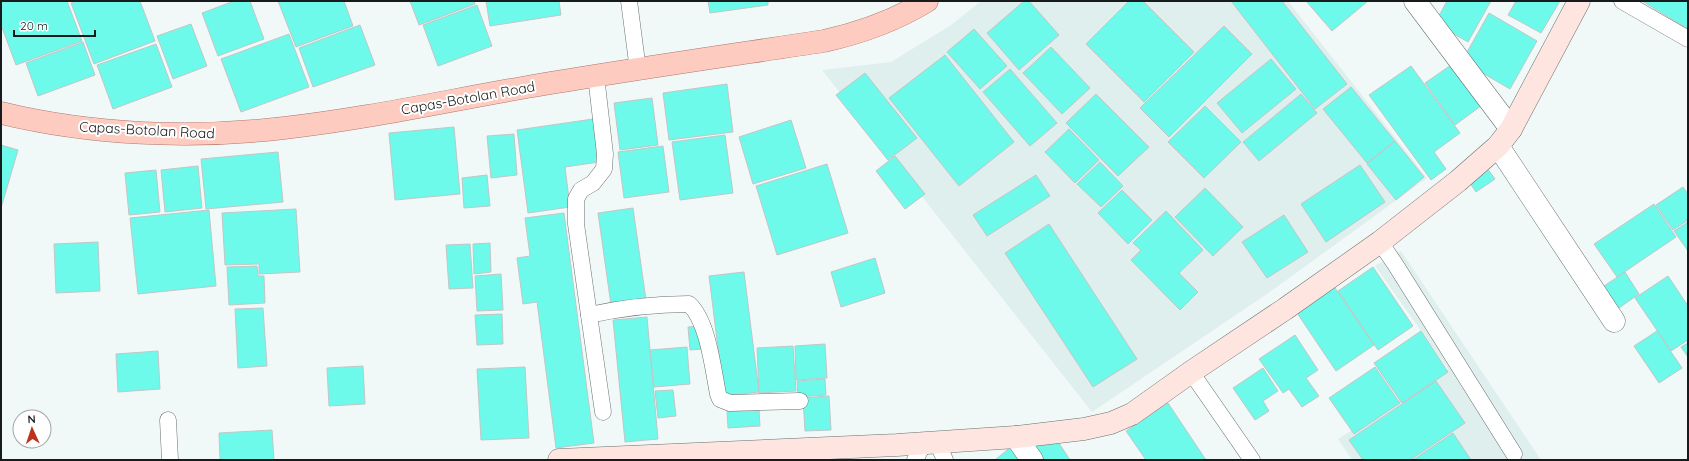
<svg xmlns="http://www.w3.org/2000/svg" width="1689" height="461" font-family="Quicksand,sans-serif">
	<style>
		.built { fill: #deefed }
		.building { fill: #6dfaeb; stroke: #c0c7c6 }
		.lines { fill: none; stroke-linecap: round; stroke-linejoin: round }
		.lane-casing { stroke: #69706f; stroke-width: 17 }
		.street-casing { stroke: #69706f; stroke-width: 23 }
		.secondary-casing { stroke: #69706f; stroke-width: 23 }
		.primary-casing { stroke: #ae776c; stroke-width: 23 }
		.lane { stroke: #fff; stroke-width: 16 }
		.street { stroke: #fff; stroke-width: 22 }
		.secondary { stroke: #ffe5e0; stroke-width: 22 }
		.primary { stroke: #fecbc1; stroke-width: 22 }
		.labels { text-anchor: middle; stroke-width: 4; stroke-linejoin: round; paint-order: stroke }
		.street-label { font-size: 14px; fill: #181b1b; stroke: #fff }
	</style>
	<rect width="100%" height="100%" fill="#f1f9f8"/>
	<g class="built">
		<path d="M981,1H1288L1427,178L1267,294L1092,412L822,70L891,62L951,25Z"/>
		<path d="M1401,251L1541,460H1352L1338,439L1448,369L1375,266Z"/>
	</g>
	<g class="building">
		<path d="M1,1H67L82,41L16,65L1,25Z"/>
		<path d="M77,1H140L155,41L94,64L71,3Z"/>
		<path d="M234,1H250L264,39L218,56L202,13Z"/>
		<path d="M278,1H344L353,26L296,47Z"/>
		<path d="M410,1H474L475,4L419,25Z"/>
		<path d="M486,1H559L561,15L490,26Z"/>
		<path d="M708,1H768V5L710,13Z"/>
		<path d="M1024,1H1029L1059,35L1019,70L987,33Z"/>
		<path d="M1129,1H1143L1194,52L1144,102L1086,44Z"/>
		<path d="M1231,1H1282L1347,84L1315,109Z"/>
		<path d="M1306,1H1368L1332,31Z"/>
		<path d="M1447,1H1491L1468,42L1435,23Z"/>
		<path d="M1516,1H1560L1541,33L1508,15Z"/>
		<path d="M1642,1H1688V29Z"/>
		<path d="M477,5L492,46L438,66L423,25Z"/>
		<path d="M1489,13L1537,41L1510,89L1462,61Z"/>
		<path d="M191,24L207,66L173,79L157,36Z"/>
		<path d="M360,25L375,65L313,87L299,48Z"/>
		<path d="M1224,26L1252,54L1169,137L1140,108Z"/>
		<path d="M974,29L1007,66L980,89L947,52Z"/>
		<path d="M289,34L309,87L241,112L221,59Z"/>
		<path d="M83,42L95,75L38,96L26,63Z"/>
		<path d="M156,44L172,87L113,109L97,65Z"/>
		<path d="M1051,47L1090,88L1062,114L1023,73Z"/>
		<path d="M945,55L1014,142L959,186L889,98Z"/>
		<path d="M1271,59L1296,89L1242,133L1217,103Z"/>
		<path d="M1451,65L1481,106L1455,125L1425,83Z"/>
		<path d="M1411,66L1460,133L1434,152L1446,169L1431,180L1369,95Z"/>
		<path d="M1010,69L1057,123L1030,146L983,92Z"/>
		<path d="M865,73L917,138L888,160L836,95Z"/>
		<path d="M727,84L733,132L669,140L663,93Z"/>
		<path d="M1351,87L1395,141L1367,163L1323,109Z"/>
		<path d="M1096,94L1149,147L1118,176L1066,123Z"/>
		<path d="M1301,94L1317,113L1259,161L1243,142Z"/>
		<path d="M652,98L658,145L620,150L614,103Z"/>
		<path d="M1205,106L1241,142L1204,178L1168,142Z"/>
		<path d="M593,119L599,162L565,167L570,207L528,213L517,130Z"/>
		<path d="M791,120L806,168L753,184L739,137Z"/>
		<path d="M454,127L460,194L395,200L389,133Z"/>
		<path d="M1069,129L1099,160L1075,183L1045,152Z"/>
		<path d="M514,134L517,175L491,178L487,136Z"/>
		<path d="M725,135L733,193L680,200L672,142Z"/>
		<path d="M1395,141L1424,177L1396,200L1367,164Z"/>
		<path d="M1,145L18,150L1,208Z"/>
		<path d="M663,146L669,192L624,198L618,152Z"/>
		<path d="M278,152L283,202L206,209L201,159Z"/>
		<path d="M895,156L925,194L905,209L876,171Z"/>
		<path d="M1100,162L1123,186L1101,207L1077,184Z"/>
		<path d="M827,164L848,233L777,255L756,186Z"/>
		<path d="M1360,165L1385,202L1326,242L1301,204Z"/>
		<path d="M198,166L202,208L165,212L161,170Z"/>
		<path d="M1487,168L1495,179L1476,192L1468,180Z"/>
		<path d="M156,170L160,212L129,215L125,173Z"/>
		<path d="M487,175L490,206L464,208L462,178Z"/>
		<path d="M1036,175L1050,196L987,236L973,215Z"/>
		<path d="M1683,187L1688,194V220L1673,230L1656,205Z"/>
		<path d="M1205,188L1243,227L1213,256L1175,217Z"/>
		<path d="M1122,190L1152,220L1128,244L1098,213Z"/>
		<path d="M1654,204L1676,237L1617,277L1594,244Z"/>
		<path d="M633,208L646,300L611,305L598,213Z"/>
		<path d="M296,209L300,272L259,274V264L225,265L222,213Z"/>
		<path d="M209,210L216,286L138,294L130,218Z"/>
		<path d="M1166,211L1203,250L1179,273L1198,292L1180,310L1131,260L1141,250L1133,243Z"/>
		<path d="M564,213L594,443L556,448L537,302L523,304L517,258L530,256L525,218Z"/>
		<path d="M1284,215L1308,252L1267,278L1242,242Z"/>
		<path d="M1688,222V251L1674,231Z"/>
		<path d="M1049,224L1137,359L1093,387L1005,253Z"/>
		<path d="M98,242L100,291L56,293L54,244Z"/>
		<path d="M490,243L491,272L474,274L473,244Z"/>
		<path d="M470,244L473,288L449,289L446,245Z"/>
		<path d="M875,258L885,293L841,307L831,272Z"/>
		<path d="M257,266L258,276H264L265,303L229,305L227,267Z"/>
		<path d="M1373,267L1413,326L1378,350L1338,291Z"/>
		<path d="M744,272L759,392L724,396L709,276Z"/>
		<path d="M1625,272L1639,294L1616,310L1601,288Z"/>
		<path d="M501,274L503,310L477,311L475,276Z"/>
		<path d="M1668,276L1688,306V340L1671,351L1635,298Z"/>
		<path d="M1333,285L1374,345L1336,371L1295,310Z"/>
		<path d="M263,308L267,366L238,368L235,309Z"/>
		<path d="M502,314L503,344L477,345L475,315Z"/>
		<path d="M647,317L658,439L625,442L613,320Z"/>
		<path d="M700,326L702,349L690,350L688,327Z"/>
		<path d="M1421,331L1448,372L1402,403L1374,363Z"/>
		<path d="M1657,331L1682,368L1659,383L1634,346Z"/>
		<path d="M1295,335L1318,370L1306,378L1319,396L1302,407L1289,389L1283,393L1259,359Z"/>
		<path d="M1688,343V357L1681,347Z"/>
		<path d="M825,344L827,378L796,380L795,346Z"/>
		<path d="M793,346L796,391L759,393L757,348Z"/>
		<path d="M687,347L690,384L654,387L650,350Z"/>
		<path d="M158,351L160,389L118,392L116,354Z"/>
		<path d="M363,366L365,404L329,406L327,368Z"/>
		<path d="M525,367L529,438L481,440L477,369Z"/>
		<path d="M1375,367L1400,403L1354,434L1329,398Z"/>
		<path d="M1263,368L1278,391L1263,401L1269,411L1255,420L1233,388Z"/>
		<path d="M825,379L826,395L798,397L797,381Z"/>
		<path d="M1436,381L1465,423L1410,460H1363L1349,440Z"/>
		<path d="M673,390L676,416L658,418L655,391Z"/>
		<path d="M829,396L831,430L805,431L803,398Z"/>
		<path d="M1168,403L1206,460H1146L1126,431Z"/>
		<path d="M759,410L760,426L728,428L727,411Z"/>
		<path d="M272,430L274,460H220L219,433Z"/>
		<path d="M1453,433L1471,460H1413Z"/>
		<path d="M1053,434L1070,460H1038L1031,449Z"/>
		<path d="M1012,446L1023,460H995Z"/>
	</g>
	<g class="lines">
		<g class="lane-casing">
			<g id="lane">
				<path d="M629,1L638,70"/>
				<path d="M1622,1L1688,39"/>
				<path d="M596,76L605,154L604,169L593,183L581,190L576,199V224L589,315C621,308 655,304 689,304C708,321 713,369 718,394L720,399L730,403L800,401"/>
				<path d="M1380,242L1395,264L1514,454"/>
				<path d="M589,315L603,412"/>
				<path d="M1191,372L1252,460"/>
				<path d="M168,420L170,460"/>
				<path d="M937,442L945,460"/>
				<path d="M915,460L924,443"/>
			</g>
		</g>
		<g class="street-casing">
			<g id="street">
				<path d="M1415,1L1511,129"/>
				<path d="M1498,146L1614,321"/>
				<path d="M1016,437L1032,460"/>
			</g>
		</g>
		<g class="secondary-casing">
			<path id="secondary" d="M559,460L897,445L1016,437L1084,429L1111,423L1132,414L1191,372L1285,309L1380,242L1458,181L1498,146L1511,129L1579,1"/>
		</g>
		<g class="primary-casing">
			<path id="primary" d="M1,113C91,135 192,139 284,128C365,119 446,101 527,87C626,70 725,56 824,41C860,33 896,20 927,1"/>
		</g>
		<use href="#lane" class="lane"/>
		<use href="#street" class="street"/>
		<use href="#secondary" class="secondary"/>
		<use href="#primary" class="primary"/>
	</g>
	<g class="labels">
		<g class="street-label">
			<text transform="translate(468 98) rotate(-10)" y="5">Capas-Botolan Road</text>
			<text transform="translate(147 130) rotate(3)" y="5">Capas-Botolan Road</text>
		</g>
	</g>
	<rect width="1689" height="461" fill="none" stroke="#181b1b" stroke-width="4"/>
	<g transform="translate(32 429) rotate(357)"><circle r="19" fill="#ffffff" stroke="#a3a4a4"/>
	<path d="M0-3L7 15L0 10L-7 15Z" fill="#be331c"/>
	<text y="-6" font-size="11" font-weight="bold" text-anchor="middle" fill="#181b1b">N</text>
	</g>
	<path d="M14 30v6h81v-6" fill="none" stroke="#181b1b" stroke-width="2"/>
	<text x="20" y="30" font-size="12" fill="#181b1b" stroke="#ffffff" stroke-width="3" paint-order="stroke">20 m</text>
</svg>
